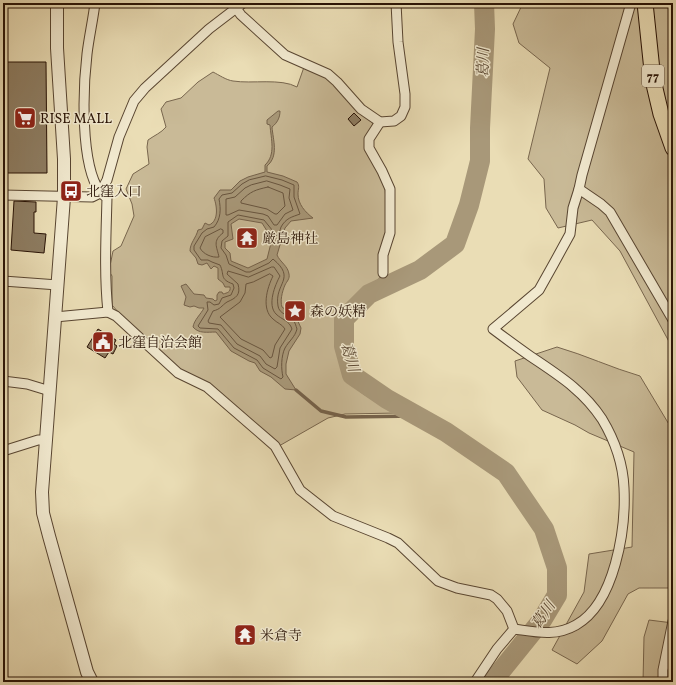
<svg xmlns="http://www.w3.org/2000/svg" width="676" height="685" font-family="Vollkorn,'Noto Serif JP',serif">
	<style>
		.green { fill: #c9ba97; stroke: #78664e }
		.water { fill: #a89879; stroke: #75624b; fill-rule: evenodd }
		.lines { fill: none; stroke-linecap: round; stroke-linejoin: round }
		.shore { stroke: #68553f; stroke-width: 1 }
		.stream { stroke: #75624b; stroke-width: 3.5 }
		.river { stroke: #a89879; stroke-width: 20 }
		.building { fill: #8d7c61; stroke: #281205 }
		.minor-casing { stroke: #584531; stroke-width: 11 }
		.tertiary-casing { stroke: #584531; stroke-width: 14 }
		.primary-casing { stroke: #281205; stroke-width: 17 }
		.minor { stroke: #f1e9cf; stroke-width: 9 }
		.tertiary { stroke: #f1e9cf; stroke-width: 12 }
		.primary { stroke: #eaddb5; stroke-width: 15 }
		.labels { text-anchor: middle; stroke-width: 3; stroke-linejoin: round; paint-order: stroke }
		.shield { fill: #f1e9cf; stroke: #645242; stroke-width: 1 }
		.shield-label { font-size: 13px; font-weight: bold; fill: #281205 }
		.poi-label { font-size: 14px; fill: #281205; stroke: #f1e9cf; text-anchor: start }
		.water-label { font-size: 15px; font-style: italic; fill: #5b4833; stroke: #f1e9cf }
	</style>
	<rect width="100%" height="100%" fill="#eaddb5"/>
	<filter id="stains"><feTurbulence type="fractalNoise" baseFrequency=".005" numOctaves="4"/><feColorMatrix values="0 0 0 0 .2 0 0 0 0 .09 0 0 0 0 .02 0 0 0 .5 -.17"/></filter>
	<radialGradient id="worn" r=".72"><stop offset=".6" stop-color="#630" stop-opacity="0"/><stop offset="1" stop-color="#630" stop-opacity=".3"/></radialGradient>
	<g class="green">
		<path d="M523,3H673V349L620,251L592,220L558,228L546,208L544,179L528,159L550,68L519,43L513,24Z"/>
		<path d="M304,67L328,76L370,118L373,124L367,139L385,187L388,231L379,254L380,278C372,284 362,289 356,296C332,323 331,365 358,390C369,399 386,406 398,413L345,414L328,418L279,446L172,363L119,313L112,305V276L109,271L113,251L121,246L134,216L132,204L126,189L133,174L149,164L147,147L148,140C155,135 161,133 166,127L161,109L166,102L181,98L198,82L213,72C219,75 226,80 233,81C252,84 281,78 297,87Z"/>
		<path d="M557,347C585,355 612,368 640,376L673,431V588H639L628,594L602,641L577,664L552,650L584,592L589,554L632,547L634,452L589,433L575,425L542,410L517,377L515,361Z"/>
		<path d="M649,620L673,623V682H643L644,637Z"/>
	</g>
	<path class="water" d="M278,111H280C280,118 277,123 272,127C273,140 279,156 267,166V172L283,176L297,182C300,186 298,189 298,194C298,204 305,212 313,218L291,221L285,228L277,255C280,262 288,266 289,274C290,279 287,281 285,285C282,292 280,301 282,307L296,317L301,328L300,334L289,351L286,364V374L296,390L285,389L271,377L260,371L255,363L249,361L231,351L216,332C207,332 199,334 193,327C194,320 201,314 204,308H199L194,306L190,307L184,305L186,297L181,286L186,284L194,294L204,295L206,298L213,299L215,301L217,300V295L219,292H222L223,294C227,293 231,292 230,287H225L223,283L218,279V268L214,266L211,269L207,263L202,265L198,264L196,258L190,251C190,243 196,238 198,230L202,229L205,223L209,225C219,221 217,206 214,198L220,190H231L240,181L248,177L265,172V165C276,155 271,139 270,125L267,124V120ZM239,219L262,223L272,239L267,259L248,268L231,261L230,253L225,248V242L233,239L231,224Z"/>
	<g class="lines">
		<g class="shore">
			<path d="M266,176L282,180L294,185V197L300,214C292,217 286,218 281,227C280,231 279,233 277,236L264,220L238,215L228,222V236L222,241L221,248L226,255L229,264L246,272H250L269,263L273,259C297,279 274,283 278,306C279,314 289,315 293,320C295,322 296,326 297,329C295,337 289,341 285,348C281,356 281,369 283,377L281,379L263,368L257,360L234,348L218,329L200,328L198,326L208,310L207,302H210L214,305L219,304L222,298L231,295L234,288L233,284C219,279 225,275 220,265L212,262L208,260H201L194,250V246L202,233L207,229L214,227C221,219 221,209 219,199L222,195L232,193L242,184L249,180Z"/>
			<path d="M267,181L280,185L290,189L289,198L293,210L285,214L277,225H274L268,216L263,214L239,210L228,215H226V199L235,197L245,188L251,185Z"/>
			<path d="M268,187L283,193L285,206L277,214H275L267,209L241,203V201C251,191 255,190 268,187Z"/>
			<path d="M221,229L223,230V233C212,241 217,247 219,257C212,258 203,254 200,248L205,237Z"/>
			<path d="M272,267H274L280,276C275,285 267,305 276,314C282,320 289,320 292,329L280,348L277,367L275,369L266,364L260,356L237,344L221,325L209,323L208,321L213,311C221,309 221,306 227,302C236,298 241,295 238,284L227,274L228,271L248,277Z"/>
			<path d="M270,274L273,276C267,288 261,309 273,319C277,323 282,324 285,329L275,345L272,357L270,358L263,350L241,339L220,317L240,302L245,293L246,284L253,282Z"/>
		</g>
		<path class="stream" d="M296,390L321,411L346,417L417,416"/>
		<path class="river" d="M484,3L485,29L480,128V161L469,205L455,244L420,270L369,294L344,319V346L352,375L387,399L446,432L506,473L544,529L557,568V595L542,620L492,682"/>
	</g>
	<g class="building">
		<path d="M3,62H46L47,173H3Z"/>
		<path d="M354,113L361,120L354,126L348,119Z"/>
		<path d="M14,201L36,202V212H34V233L46,234L44,253L11,250Z"/>
		<path d="M244,230L255,236L250,245L239,239Z"/>
		<path d="M98,329L116,340L114,344L117,346L113,354L109,352L105,358L87,347Z"/>
	</g>
	<g class="lines">
		<g class="minor-casing">
			<g id="minor">
				<path d="M95,3C93,20 89,37 87,54C83,88 80,164 100,192C101,194 105,196 107,198C106,236 104,274 108,312"/>
				<path d="M232,3L241,15L285,55L328,74L337,82L361,109L380,122L394,121L401,116L405,107V94L398,42L396,3"/>
				<path d="M380,122L369,139V148L382,171L390,189V233L383,255V273"/>
				<path d="M579,189L601,204L610,212L673,320"/>
				<path d="M3,195L92,197L100,193L107,180L119,137L134,101L145,88L209,29L243,3"/>
				<path d="M3,281L58,285"/>
				<path d="M55,317L108,312L116,316L178,373L207,387L267,439L275,446L300,490L333,516L388,538L398,543L438,581L457,588L491,595L497,599L507,611L514,629"/>
				<path d="M3,381L27,384L50,391"/>
				<path d="M3,451L38,440H46"/>
				<path d="M514,629C536,632 555,637 576,625C615,603 626,529 624,488C623,464 614,439 602,419C583,390 558,375 530,356C517,347 505,338 493,329L539,290L553,265L570,234L573,208L579,189L582,175L631,3"/>
				<path d="M475,682L497,649L514,629"/>
				<path d="M663,682V670L673,621"/>
			</g>
		</g>
		<g class="tertiary-casing">
			<path id="tertiary" d="M57,3V48L64,159V197L46,440L42,492L43,513L49,536L87,672L92,682"/>
		</g>
		<g class="primary-casing">
			<path id="primary" d="M645,3L653,80L661,114L673,148"/>
		</g>
		<use href="#minor" class="minor"/>
		<use href="#tertiary" class="tertiary"/>
		<use href="#primary" class="primary"/>
	</g>
	<defs>
		<g id="supermarket-square" transform="scale(1.15)"><rect x="-9" y="-9" width="18" height="18" rx="4" fill="#8f2418" stroke="#f1e9cf"/><path d="M-6-5.5h2.5l.6 2H6L4.5 2H-2.5L-4.4-4H-6ZM-1.5 3.2a1.3 1.3 0 1 0 .1 0ZM3 3.2a1.3 1.3 0 1 0 .1 0Z" fill="#fff"/></g>
		<g id="bus-square" transform="scale(1.15)"><rect x="-9" y="-9" width="18" height="18" rx="4" fill="#8f2418" stroke="#f1e9cf"/><path d="M-5-6H5V4H4V6H2V4H-2V6H-4V4H-5ZM-3.5-4V0h7V-4ZM-3.5 1.2v1.5H-2V1.2ZM2 1.2v1.5H3.5V1.2Z" fill="#fff"/></g>
		<g id="temple-square" transform="scale(1.15)"><rect x="-9" y="-9" width="18" height="18" rx="4" fill="#8f2418" stroke="#f1e9cf"/><path d="M0-6L5-2H3V0L6.5 2.5H4V6H1.5V3h-3V6H-4V2.5H-6.5L-3 0V-2H-5Z" fill="#fff"/></g>
		<g id="sight-square" transform="scale(1.15)"><rect x="-9" y="-9" width="18" height="18" rx="4" fill="#8f2418" stroke="#f1e9cf"/><path d="M0-6L1.8-2.2L6-1.7L2.9 1.2L3.7 5.4L0 3.3L-3.7 5.4L-2.9 1.2L-6-1.7L-1.8-2.2Z" fill="#fff"/></g>
		<g id="civic-square" transform="scale(1.15)"><rect x="-9" y="-9" width="18" height="18" rx="4" fill="#8f2418" stroke="#f1e9cf"/><path d="M-.6-6.5H3V-4.5H.6V-3L4-1V1h2V6H-6V1h2V-1L-.6-3ZM-1.2 2.5V6h2.4V2.5Z" fill="#fff"/></g>
	</defs>
	<g fill-rule="evenodd">
		<use href="#supermarket-square" x="25" y="118"/>
		<use href="#bus-square" x="71" y="191"/>
		<use href="#temple-square" x="247" y="238"/>
		<use href="#sight-square" x="295" y="311"/>
		<use href="#civic-square" x="103" y="342"/>
		<use href="#temple-square" x="245" y="635"/>
	</g>
	<g class="labels">
		<rect class="shield" x="642" y="65" width="22" height="22" rx="3"/>
		<g class="shield-label">
			<text x="653" y="81">77</text>
		</g>
		<g class="poi-label">
			<text x="40" y="123">RISE MALL</text>
			<text x="86" y="196">北窪入口</text>
			<text x="262" y="243">厳島神社</text>
			<text x="310" y="316">森の妖精</text>
			<text x="118" y="347">北窪自治会館</text>
			<text x="260" y="640">米倉寺</text>
		</g>
		<g class="water-label">
			<text transform="translate(483 63) rotate(-89)" y="5">葛川</text>
			<text transform="translate(350 357) rotate(73)" y="5">葛川</text>
			<text transform="translate(543 615) rotate(-56)" y="5">葛川</text>
		</g>
	</g>
	<rect width="676" height="685" fill="none" stroke="#eaddb5" stroke-width="16"/>
	<rect x="4" y="4" width="668" height="677" fill="none" stroke="#281205" stroke-width="2"/>
	<rect x="8" y="8" width="660" height="669" fill="none" stroke="#281205"/>
	<rect width="100%" height="100%" filter="url(#stains)"/>
	<rect width="100%" height="100%" fill="url(#worn)"/>
</svg>
